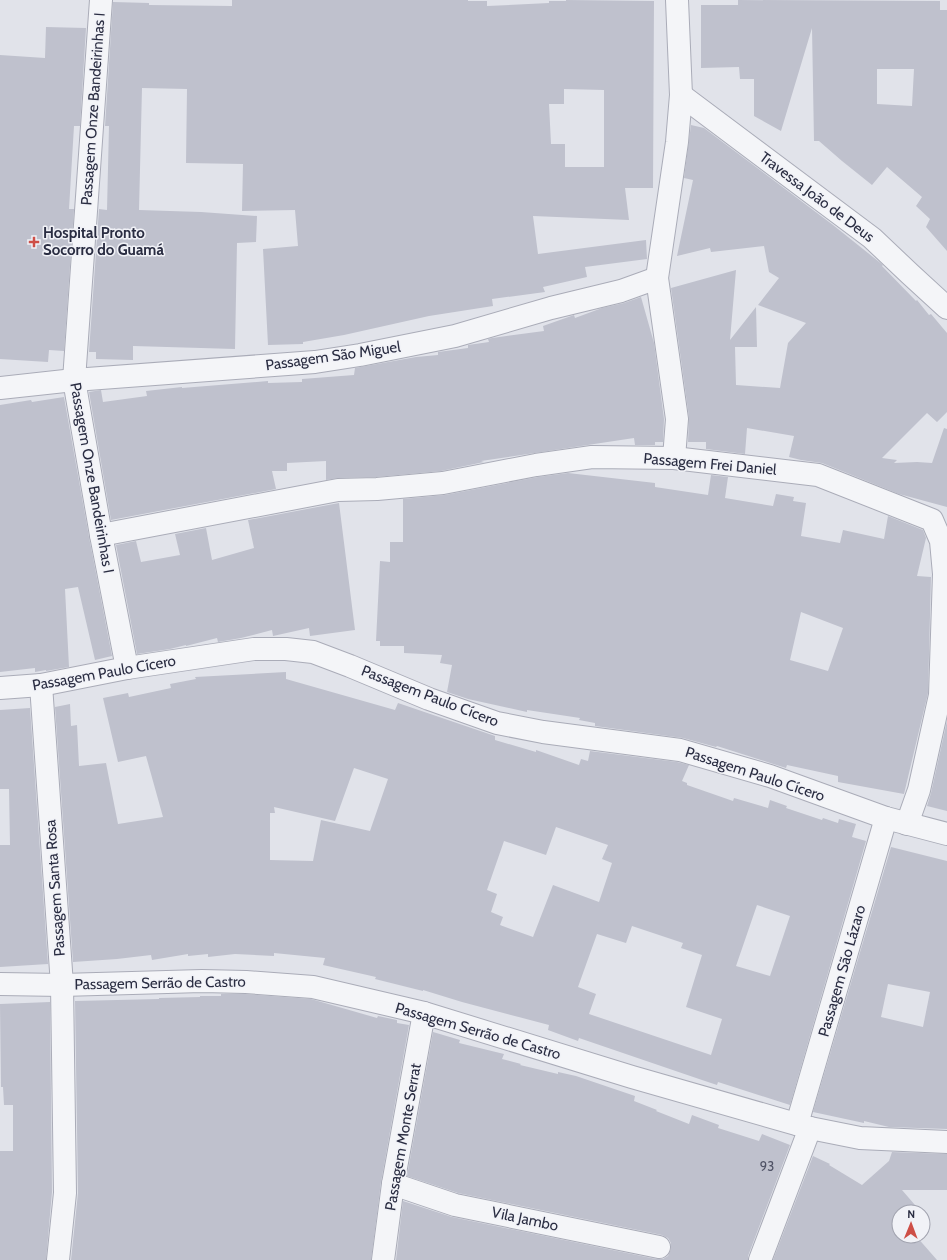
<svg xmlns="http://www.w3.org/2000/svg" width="947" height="1260" font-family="Cabin,sans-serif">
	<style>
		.building { fill: #bfc1cd; fill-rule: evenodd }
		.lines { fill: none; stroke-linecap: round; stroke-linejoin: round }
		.minor-casing { stroke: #aaacb8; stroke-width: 24 }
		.minor { stroke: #f4f5f8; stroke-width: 22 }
		.poi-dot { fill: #ce4f47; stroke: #f1f2f7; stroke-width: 1.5 }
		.labels { text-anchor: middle; stroke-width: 3; stroke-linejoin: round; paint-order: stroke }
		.number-label { font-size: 13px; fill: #4f5265 }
		.street-label { font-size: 15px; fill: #2a2d42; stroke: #f1f2f7 }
		.poi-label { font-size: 15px; font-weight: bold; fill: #2a2d42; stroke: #f1f2f7; text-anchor: start }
	</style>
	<rect width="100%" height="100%" fill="#e1e3ea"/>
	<g class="building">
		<path d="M232,0H468V1H487V6L549,3V1H566V0L654,1L653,188H625L629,220L533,216L538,254L646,240L647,259L585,267L587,277L543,287L545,292L492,299L493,306L429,316L344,335L303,342V344L268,345L263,249L298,246L295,210L242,211L243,164L186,163L187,89L142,88L139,210L201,212L257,216L256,242L237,243L235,349L133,346V360L96,359V352H89L99,209L107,210L109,126H105L113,2L149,3V5L232,6ZM564,89L604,90V167H565V144H551L549,104H564Z"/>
		<path d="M738,0L940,1V10H947V251L926,227L930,219L916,206L922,197L887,167L872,185L842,161L819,141H814L812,28L781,131L754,116V79H740L739,67L701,68V5H738ZM877,69H914L912,106L877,104Z"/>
		<path d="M46,27L86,28L80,126H74L69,209H74L64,351L49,350L48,362L0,359V55L45,58Z"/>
		<path d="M691,125L704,128L833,225L883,265L882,266L916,301L917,300L929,315L931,314L947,333V412L937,422L927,413L882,458L897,460L894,463L917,462L932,463L944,428L947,429V507L899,494L822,463L801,460L789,457L794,436L747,428L745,454L706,449V442H688L689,417L671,288L736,270L730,340L756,307L757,347H735L736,385L780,388L788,343L806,323L758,305L779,278L769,272L764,246L711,252L710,248L677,256L693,180L684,178Z"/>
		<path d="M641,297L654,343L664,419L663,442H655V445H635L634,438L481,461L484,462L441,471L376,477L338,478L326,480V461L287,463V471H272L276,489L111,520L89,392L101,390L103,402L147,396L146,391L182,387V388L268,381V383L302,382V379L354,375L355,368L416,357L438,355V352L468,348V345L489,342L488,339L492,338L544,331L543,326L574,315L575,318L602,308L624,303Z"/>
		<path d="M64,397L89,537L112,656L95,660L78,587L65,589L69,667L46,671V670L35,672V668L0,672V405L31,400L32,402Z"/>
		<path d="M568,473L655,483V487L708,495L711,475L728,477L725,498L773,506L776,494L794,497L793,501L806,503L801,536L840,543L843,530L884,539L888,516L923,530L926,538L917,576L931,577L928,693L904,794L838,782V776L787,765L786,768L717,746L716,747L683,738L595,726V723L579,720L580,718L527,710V712L468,699L447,692L452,665L440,663L442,655L404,653V646H380V641H376L380,561L390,562V542H403V499L445,495L538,477ZM801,612L843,628L828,671L790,660Z"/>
		<path d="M339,503L355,630L310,636L309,628L273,636L272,630L241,638L218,642L217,638L186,646V645L170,649L137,654L116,545L136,541L141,562L180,555L175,534L206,528L212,560L254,548L248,520Z"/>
		<path d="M286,672V679L395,710L398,703L495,736V740L536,752V750L579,765L581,759L588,761L590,751L677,762L689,765L682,781L687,783V785L733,801L734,798L768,808L770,800L787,806L786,808L822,820L823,818L838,823L839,819L856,824L852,837L866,841L790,1105L718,1082L717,1085L702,1080L579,1038L578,1041L548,1030L549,1025L462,1002L423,990V991L375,979L376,977L323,965L325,958L274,953V956L235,954L208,957V954L188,956V954L152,960L151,955L117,959L73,962L55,707L70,704L71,726L77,725L79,766L106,763L118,824L163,817L146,756L118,762L103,698L128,693L129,697L171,688L170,684L196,679L195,677ZM354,768L388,779L370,831L321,820L313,861L270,860V813H275L274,807L335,821ZM556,827L608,845L602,859L612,863L599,902L553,885L533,937L500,925L503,917L491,912L497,894L487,890L504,841L546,855ZM757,905L790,916L770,976L736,966ZM632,926L683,943L681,948L702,955L686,1007L722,1019L711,1055L589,1014L596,994L578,987L597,934L626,943Z"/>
		<path d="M30,708L48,964L0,967V845H10L9,789H0V710Z"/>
		<path d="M947,721V811L927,806L931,793Z"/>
		<path d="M891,847L947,861V1129L889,1127L864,1121V1123L813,1112ZM888,984L930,992L923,1027L881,1017Z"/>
		<path d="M221,994H245L311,999L377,1018L378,1016L397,1020V1023L409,1025L381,1182L371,1260H71L78,1193L75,1001L159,999V998L200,997V996H221Z"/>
		<path d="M50,1002L52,1192L46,1260H0V1151H13V1105H4L3,1087H1L0,1004Z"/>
		<path d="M433,1032L460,1040L459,1043L504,1054L502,1059L521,1064L520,1065L558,1074V1072L576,1076L635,1096L634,1101L657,1110L656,1111L689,1124L692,1115L719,1125L718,1128L759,1141L762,1134L790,1145L748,1256V1260H396L403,1201L452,1217L656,1259H663L668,1256L671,1249V1243L668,1238L662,1235L458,1193L407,1176Z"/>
		<path d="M892,1152L947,1154V1190H902L921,1212H899V1236H916L937,1260H773L813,1156L830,1164L829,1165L862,1185L889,1161Z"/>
	</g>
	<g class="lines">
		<g class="minor-casing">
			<g id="minor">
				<path d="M101,0L74,380L101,535L127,668"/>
				<path d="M681,95L872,238L910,274L947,308"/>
				<path d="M0,388L74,380L315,362L360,355L455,336L551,308L621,291L657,278"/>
				<path d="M674,458L677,419L657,278L677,142L681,95L677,0"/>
				<path d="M101,535L338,490L377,489L443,483L536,465L592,457L674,458L818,475L932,520L941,541L944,574L940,695L919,790L907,824"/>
				<path d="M41,685L62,985L65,1193L58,1260"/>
				<path d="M0,688L41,685L127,668L254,649H286L313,652L350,666L429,699L497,723L543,732L680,750L770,776L886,818L947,834"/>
				<path d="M0,984L62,985L202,981L246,982L313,987L424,1013L632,1077L810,1128L860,1138L947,1142"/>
				<path d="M797,1124L886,818"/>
				<path d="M393,1184L455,1205L659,1247"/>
				<path d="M383,1260L393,1184L424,1013"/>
				<path d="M760,1260L810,1128"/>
			</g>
		</g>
		<use href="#minor" class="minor"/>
	</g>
	<path class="poi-dot" d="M32 236h4v4h4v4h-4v4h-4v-4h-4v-4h4z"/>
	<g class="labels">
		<g class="number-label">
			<text x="767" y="1171">93</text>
		</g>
		<g class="street-label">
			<text transform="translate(93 109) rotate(-86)" y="5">Passagem Onze Bandeirinhas I</text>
			<text transform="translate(817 197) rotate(37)" y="5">Travessa João de Deus</text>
			<text transform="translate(333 356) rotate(-8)" y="5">Passagem São Miguel</text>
			<text transform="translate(710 464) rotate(5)" y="5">Passagem Frei Daniel</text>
			<text transform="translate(92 478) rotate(80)" y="5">Passagem Onze Bandeirinhas I</text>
			<text transform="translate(104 673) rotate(-10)" y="5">Passagem Paulo Cícero</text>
			<text transform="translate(430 696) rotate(21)" y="5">Passagem Paulo Cícero</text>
			<text transform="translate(755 774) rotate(18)" y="5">Passagem Paulo Cícero</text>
			<text transform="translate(55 888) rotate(-94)" y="5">Passagem Santa Rosa</text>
			<text transform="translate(842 971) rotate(-74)" y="5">Passagem São Lázaro</text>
			<text transform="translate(160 983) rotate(-1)" y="5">Passagem Serrão de Castro</text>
			<text transform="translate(478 1031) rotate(16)" y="5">Passagem Serrão de Castro</text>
			<text transform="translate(403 1137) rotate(-80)" y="5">Passagem Monte Serrat</text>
			<text transform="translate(525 1219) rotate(12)" y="5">Vila Jambo</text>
		</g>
		<g class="poi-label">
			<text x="43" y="238">Hospital Pronto<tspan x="43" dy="17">Socorro do Guamá</tspan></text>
		</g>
	</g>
	<g transform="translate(911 1224) rotate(1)"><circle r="19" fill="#f1f2f7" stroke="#a1a3af"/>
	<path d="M0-3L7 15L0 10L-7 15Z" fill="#ce4f47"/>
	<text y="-6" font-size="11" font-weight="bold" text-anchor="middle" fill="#2a2d42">N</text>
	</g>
</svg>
